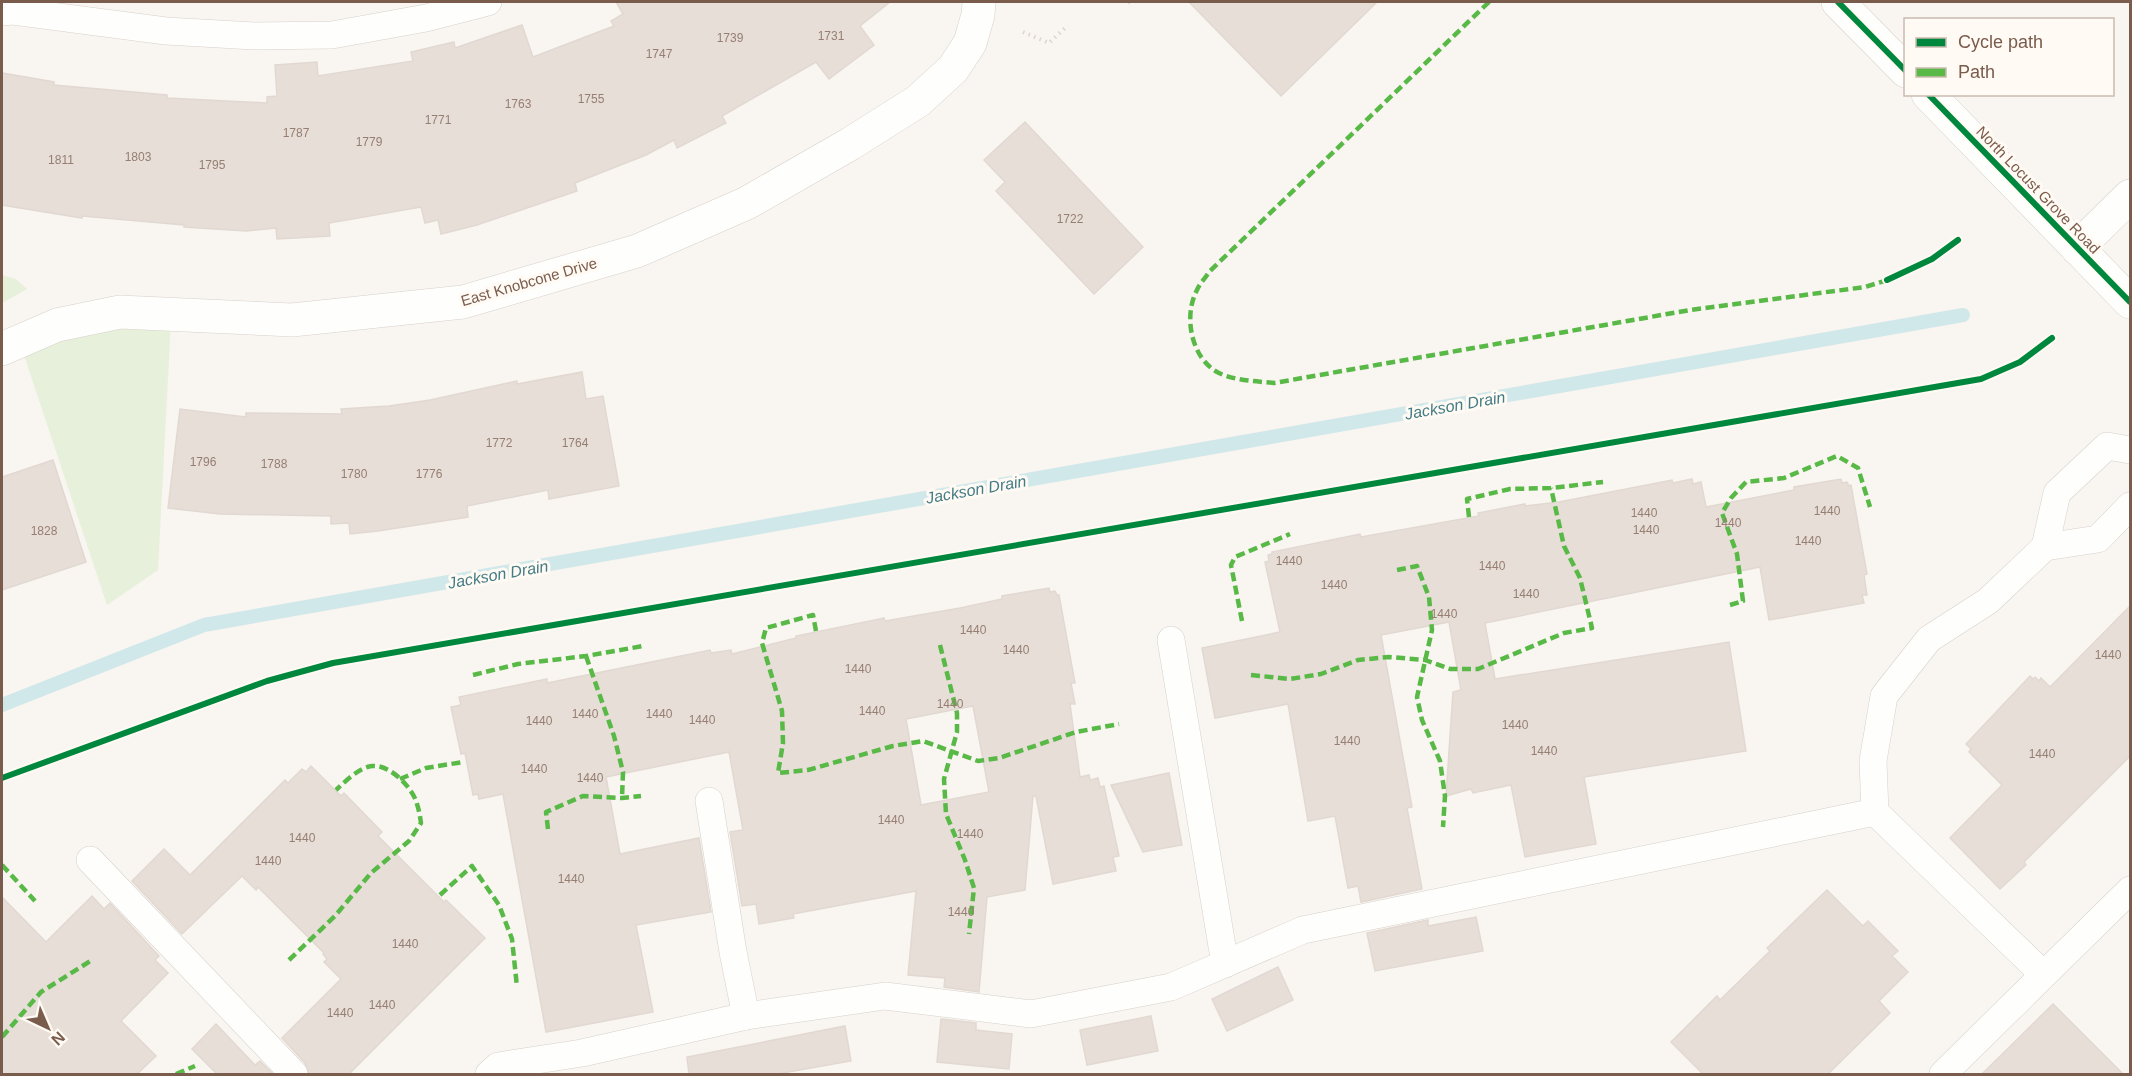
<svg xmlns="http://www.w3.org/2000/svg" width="2132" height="1076" font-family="Arial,sans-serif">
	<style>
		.green { fill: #e7f0db }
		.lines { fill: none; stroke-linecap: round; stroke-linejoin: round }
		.stream { stroke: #d0e8ea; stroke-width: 14 }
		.building { fill: #e6ded7; stroke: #e2d8d2; stroke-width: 1.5; fill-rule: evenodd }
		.lane-casing { stroke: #d7d1cb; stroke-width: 28 }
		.street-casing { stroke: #d7d1cb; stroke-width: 34 }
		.secondary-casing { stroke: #d9d2cb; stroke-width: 34 }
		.path { stroke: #dcd5d0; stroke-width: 4; stroke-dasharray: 1.5 4.5; stroke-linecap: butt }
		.lane { stroke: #fefefd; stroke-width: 27 }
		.street { stroke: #fefefd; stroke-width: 33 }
		.secondary { stroke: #fefefd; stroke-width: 33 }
		.quiet { stroke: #58b947; stroke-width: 4.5; stroke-dasharray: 9 4.5; stroke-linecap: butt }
		.cycleway-casing { stroke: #fffaf3; stroke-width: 10 }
		.cycleway { stroke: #00873e; stroke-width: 6 }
		.labels { text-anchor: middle; stroke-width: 6; stroke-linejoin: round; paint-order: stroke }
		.number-label { font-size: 12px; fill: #977e72 }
		.street-label { font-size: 15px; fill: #7a5c4d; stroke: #fffaf3 }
		.water-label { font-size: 16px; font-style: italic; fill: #437c86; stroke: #fffaf3 }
	</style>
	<rect width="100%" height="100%" fill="#f9f5f0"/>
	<g class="green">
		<path d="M2,275L16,279L27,289L2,303Z"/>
		<path d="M171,320L158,570L107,605L21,346L57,331Z"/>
	</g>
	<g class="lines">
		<path class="stream" d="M2,705L204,625L1963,315"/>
	</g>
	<g class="building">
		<path d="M616,2H890L860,26L874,45L829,79L816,62L722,116L726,123L677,148L674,140L646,155L575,183L577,191L477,225L441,234L438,220L425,223L421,207L329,223L330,236L277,239L276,228L246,231L184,227V225L82,216V218L2,205V73L54,82V85L167,95V98L267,103V97L277,96L275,65L317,62L318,76L413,61L411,52L454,42L455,48L522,25L533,57L614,26L611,21L623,14Z"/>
		<path d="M1189,2H1377L1281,96Z"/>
		<path d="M1025,122L1143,247L1094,294L996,191L1005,182L984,160Z"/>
		<path d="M582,372L586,399L603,396L619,486L549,499L548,490L467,506L468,517L378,531L350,534L349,523L331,524V516L220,514L168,508L180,409L246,417V413L342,414L341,409L389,406L430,400L517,381V384Z"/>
		<path d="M53,460L86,562L2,590V477Z"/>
		<path d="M1692,479L1693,484L1701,482L1706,507L1794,490V487L1841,479L1842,483L1847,482L1849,486L1851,485L1867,574L1864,575L1867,595H1862L1864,603L1769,620L1760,567L1485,623L1495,679L1729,642L1746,751L1584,777L1596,844L1525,857L1511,785L1473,793L1471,789L1446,796L1453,692L1461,690L1449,622L1381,635L1412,807L1407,808L1422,889L1361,902L1358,886L1348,888L1335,816L1308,821L1288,704L1215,718L1202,648L1280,632L1265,562L1269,561L1268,555L1272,554V552L1360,534L1361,537L1479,516L1478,513L1525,504V506L1559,502L1672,480L1673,483Z"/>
		<path d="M1049,588L1050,592L1055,591L1057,595H1059L1075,683H1071L1075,704H1070L1080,777L1089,775L1090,780L1098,778L1100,787L1104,786L1119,856L1113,857L1116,871L1053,884L1036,796H1033L1025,890L987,897L979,992L944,987L945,978L908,975L916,891L793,914L794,918L759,924L756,904L742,906L730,832L743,830L729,752L606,777L620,854L699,838L711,912L636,925L653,1012L546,1032L503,794L479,799L478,794L473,795L465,753L461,754L451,707L461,705L459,697L547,679V683L710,650L711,653L731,650L732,654L796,638V636L884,618L885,621L960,608L1002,599V596ZM973,706L989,792L921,805L906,719Z"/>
		<path d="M2130,606V756L2024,862L2026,865L2000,889L1950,838L2002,785L1969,752L1971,749L1966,744L2030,676L2033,679L2035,677L2039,681L2041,678L2050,687Z"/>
		<path d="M311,766L341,796L344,793L382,832L378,836L444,902L446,900L485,938L349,1074H309L305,1063L282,1038L341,979L324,962L327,959L323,954L324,953L258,887L256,890L242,876L182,934L132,881L164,849L190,875L285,780L288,783L302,769L306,772Z"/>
		<path d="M1169,773L1182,845L1143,852L1111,785Z"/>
		<path d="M1827,890L1863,926L1868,921L1898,951L1892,956L1908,972L1879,1001L1890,1013L1828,1074H1703L1671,1042L1717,996L1720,1000L1770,951L1767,948Z"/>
		<path d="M92,896L104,909L110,903L159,956L155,960L168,973L121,1021L156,1056L137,1074H2V897L46,942Z"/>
		<path d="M1476,917L1483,951L1375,971L1367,933L1428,920V926Z"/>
		<path d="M1278,967L1293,1000L1227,1031L1212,999Z"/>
		<path d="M2053,1004L2123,1074H1982Z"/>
		<path d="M1151,1016L1158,1051L1087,1065L1080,1030Z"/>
		<path d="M941,1019L976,1023V1030L1012,1034L1009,1069L937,1062Z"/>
		<path d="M216,1024L255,1065L260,1061L273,1074H217L192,1049Z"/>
		<path d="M845,1026L851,1061L777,1074H689L687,1057Z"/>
	</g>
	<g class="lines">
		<g class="lane-casing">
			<g id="lane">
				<path d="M2,12L13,11L166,31L254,36L332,35L426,18L488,2"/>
				<path d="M2045,547L2098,539L2130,506"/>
				<path d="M1171,640L1225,964"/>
				<path d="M709,801L733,952L746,1016"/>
				<path d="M90,860L294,1074"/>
				<path d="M2043,974L1875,812L1873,761L1884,696L1929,639L1988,601L2045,547L2057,493L2107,446L2130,450"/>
				<path d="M489,1074L498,1066L582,1053L746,1016L885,996L1031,1014L1171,987L1303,930L1875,812"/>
				<path d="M1943,1074L2130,890"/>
			</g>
		</g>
		<g class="street-casing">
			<g id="street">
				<path d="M2077,248L2130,196"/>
				<path d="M2,349L57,325L120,312L292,320L463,302L637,251L747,203L850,144L918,101L953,69L970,43L978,15L979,2"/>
			</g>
		</g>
		<g class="secondary-casing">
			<g id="secondary">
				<path d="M1838,2L1906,71"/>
				<path d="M1928,94L2130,302"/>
			</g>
		</g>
		<g class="path">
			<path d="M1129,2L1131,3L1132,2"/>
			<path d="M1023,32L1049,43L1065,28"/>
		</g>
		<use href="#lane" class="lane"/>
		<use href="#street" class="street"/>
		<use href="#secondary" class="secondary"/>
		<g class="quiet">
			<path d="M1489,2L1210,271C1206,277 1200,283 1197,290C1183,316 1191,359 1219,373C1236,381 1255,381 1274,383L1690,310L1865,287L1891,279"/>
			<path d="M1469,517L1467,499L1510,489L1551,488L1603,482"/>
			<path d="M1397,570L1417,566L1429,597L1432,630L1417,697L1422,720L1440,761L1445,796L1443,827"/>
			<path d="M1730,605L1743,601L1737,554L1722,513L1731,498L1746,482L1784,478L1837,456L1858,468L1870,507"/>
			<path d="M1242,621L1231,565L1235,557L1290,534"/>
			<path d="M816,631L813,615L766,628L762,643L782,711L783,743L778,773L808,770L893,746L923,741L978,761L999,758L1076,732L1119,724"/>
			<path d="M940,645L957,713V732L944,779L946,814L965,860L974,888L969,934"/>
			<path d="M586,656L614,736L623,772L622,798"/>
			<path d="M473,675L518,664L586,656L643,646"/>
			<path d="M1251,675L1290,679L1321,674L1358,660L1389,657L1425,660L1450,669H1478L1564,633L1592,628L1580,578L1564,546L1551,488"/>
			<path d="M400,779L426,768L463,762"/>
			<path d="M548,829L546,812L583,796L622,798L641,796"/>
			<path d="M2,865L35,901"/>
			<path d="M440,895L472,866L499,905L512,939L517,987"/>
			<path d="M289,960L335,916L371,873L409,841L421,823C420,816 419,810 417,804C413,788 390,764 372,766C358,768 346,781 336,790"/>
			<path d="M2,1037L41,992L92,960"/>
			<path d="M176,1074L195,1066"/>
		</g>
		<g class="cycleway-casing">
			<g id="cycleway">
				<path d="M1838,2L1906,71"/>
				<path d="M1928,94L2130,302"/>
				<path d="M1887,280L1932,259L1958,240"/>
				<path d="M2,778L267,681L333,663L1981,379L2020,362L2052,338"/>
			</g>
		</g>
		<use href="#cycleway" class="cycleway"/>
	</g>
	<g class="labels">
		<g class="number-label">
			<text x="831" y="40">1731</text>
			<text x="730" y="42">1739</text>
			<text x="659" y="58">1747</text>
			<text x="591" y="103">1755</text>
			<text x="518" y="108">1763</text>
			<text x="438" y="124">1771</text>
			<text x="296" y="137">1787</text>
			<text x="369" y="146">1779</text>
			<text x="138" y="161">1803</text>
			<text x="61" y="164">1811</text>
			<text x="212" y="169">1795</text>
			<text x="1070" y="223">1722</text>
			<text x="499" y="447">1772</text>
			<text x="575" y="447">1764</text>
			<text x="203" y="466">1796</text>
			<text x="274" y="468">1788</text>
			<text x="354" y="478">1780</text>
			<text x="429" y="478">1776</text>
			<text x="1827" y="515">1440</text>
			<text x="1644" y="517">1440</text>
			<text x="1728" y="527">1440</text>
			<text x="1646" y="534">1440</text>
			<text x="44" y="535">1828</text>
			<text x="1808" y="545">1440</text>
			<text x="1289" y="565">1440</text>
			<text x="1492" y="570">1440</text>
			<text x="1334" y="589">1440</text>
			<text x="1526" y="598">1440</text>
			<text x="1444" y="618">1440</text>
			<text x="973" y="634">1440</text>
			<text x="1016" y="654">1440</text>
			<text x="2108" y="659">1440</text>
			<text x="858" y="673">1440</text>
			<text x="950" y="708">1440</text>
			<text x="872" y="715">1440</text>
			<text x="585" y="718">1440</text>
			<text x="659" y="718">1440</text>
			<text x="702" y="724">1440</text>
			<text x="539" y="725">1440</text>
			<text x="1515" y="729">1440</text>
			<text x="1347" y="745">1440</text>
			<text x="1544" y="755">1440</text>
			<text x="2042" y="758">1440</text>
			<text x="534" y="773">1440</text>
			<text x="590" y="782">1440</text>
			<text x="891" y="824">1440</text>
			<text x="970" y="838">1440</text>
			<text x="302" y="842">1440</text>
			<text x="268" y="865">1440</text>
			<text x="571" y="883">1440</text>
			<text x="961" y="916">1440</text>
			<text x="405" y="948">1440</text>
			<text x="382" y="1009">1440</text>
			<text x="340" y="1017">1440</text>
		</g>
		<g class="street-label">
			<text transform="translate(2038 190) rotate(46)" y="5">North Locust Grove Road</text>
			<text transform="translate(529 282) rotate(-16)" y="5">East Knobcone Drive</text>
		</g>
		<g class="water-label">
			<text transform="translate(1455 405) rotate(-10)" y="6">Jackson Drain</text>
			<text transform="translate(976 489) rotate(-10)" y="6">Jackson Drain</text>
			<text transform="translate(498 574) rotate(-10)" y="6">Jackson Drain</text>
		</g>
	</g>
	<rect width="2132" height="1076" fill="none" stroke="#7a5c4d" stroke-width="6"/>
	<rect x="1904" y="18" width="210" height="78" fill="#fffaf3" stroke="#cabbb1" stroke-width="1.5"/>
	<rect x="1916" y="38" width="30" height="9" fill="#00873e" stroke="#cabbb1" stroke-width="1.5"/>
	<text x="1958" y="48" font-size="18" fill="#7a5c4d">Cycle path</text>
	<rect x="1916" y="68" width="30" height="9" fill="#58b947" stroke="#cabbb1" stroke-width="1.5"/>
	<text x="1958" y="78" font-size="18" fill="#7a5c4d">Path</text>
	<g transform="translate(48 1028) rotate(136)" stroke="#fffaf3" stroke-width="4.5" paint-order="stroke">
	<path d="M0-4.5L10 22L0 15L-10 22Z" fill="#7a5c4d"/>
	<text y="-9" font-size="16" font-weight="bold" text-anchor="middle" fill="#7a5c4d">N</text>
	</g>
</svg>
